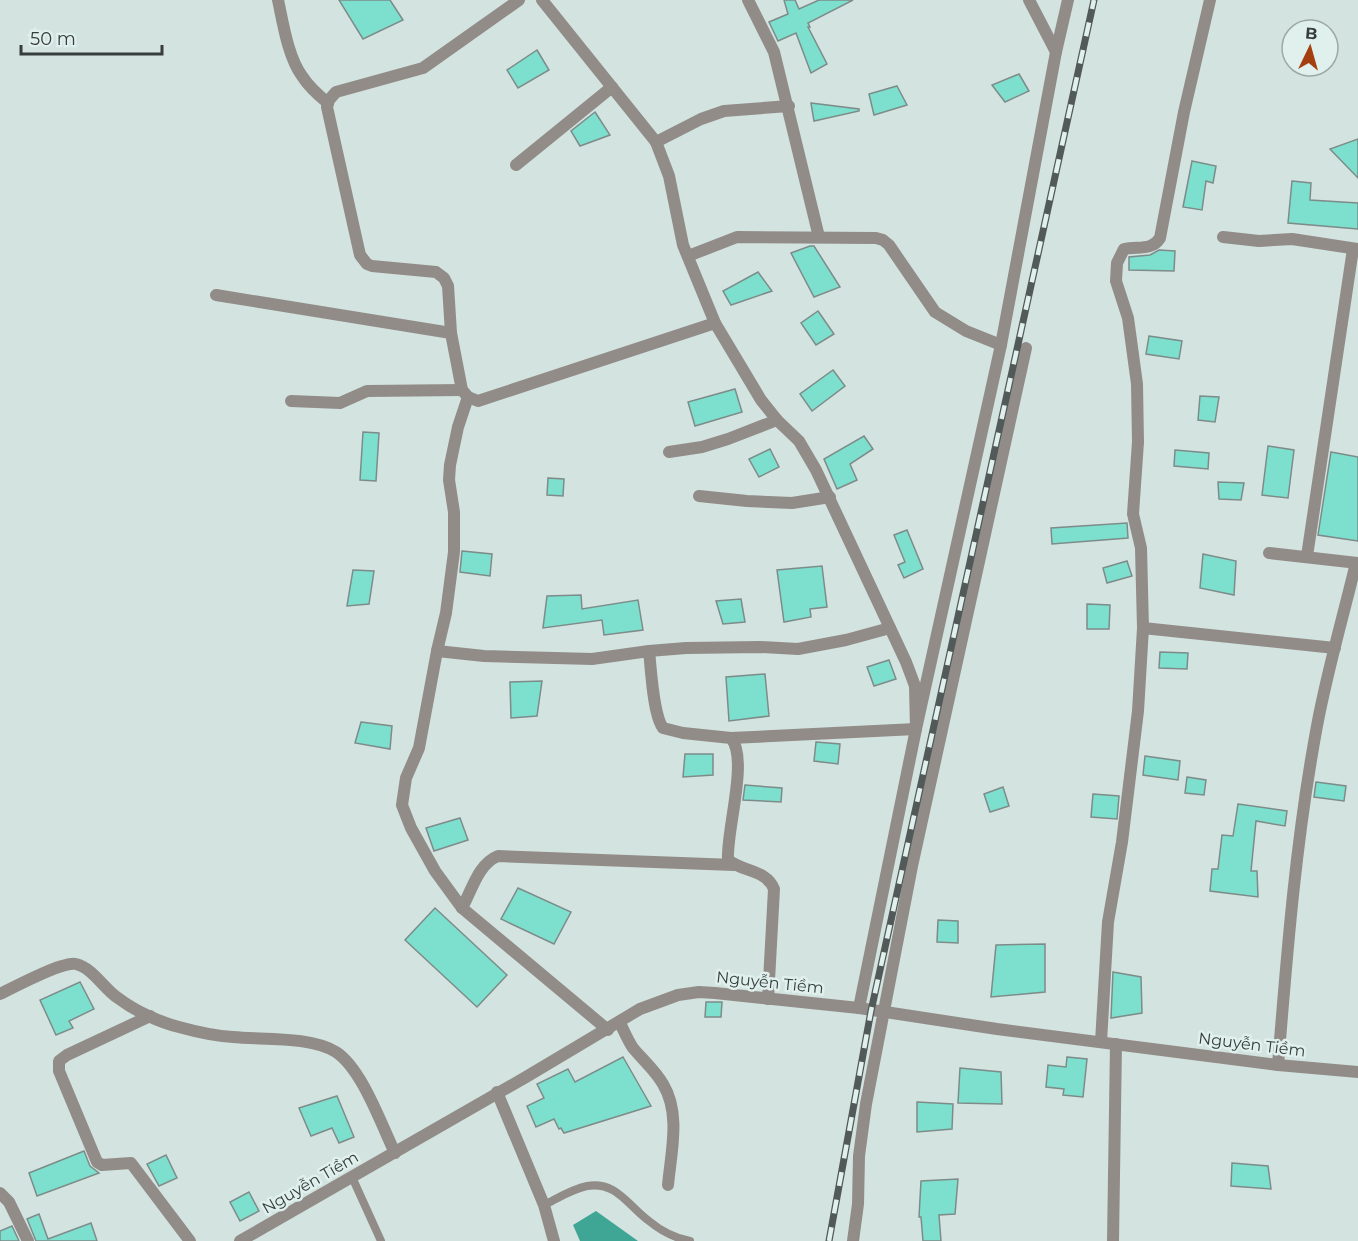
<svg xmlns="http://www.w3.org/2000/svg" width="1358" height="1241" font-family="Montserrat,sans-serif">
	<style>
		.water { fill: #3fa696 }
		.building { fill: #7de0cf; stroke: #7d8c89; stroke-width: 1.5 }
		.lines { fill: none; stroke-linecap: round; stroke-linejoin: round }
		.service { stroke: #928c89; stroke-width: 8 }
		.minor { stroke: #928c89; stroke-width: 12 }
		.tertiary { stroke: #928c89; stroke-width: 12 }
		.rail-casing { stroke: #525a59; stroke-width: 7 }
		.rail { stroke: #e0f0ed; stroke-width: 4.5; stroke-dasharray: 14; stroke-linecap: butt }
		.labels { text-anchor: middle; stroke-width: 5; stroke-linejoin: round; paint-order: stroke }
		.street-label { font-size: 16px; fill: #363d3c; stroke: #e0f0ed }
	</style>
	<rect width="100%" height="100%" fill="#d3e3e0"/>
	<path class="water" d="M596,1211L638,1241H580L573,1225Z"/>
	<g class="building">
		<path d="M339,0H390L403,20L363,39Z"/>
		<path d="M784,0H795L799,9L819,0H853L808,23L810,27H808L827,64L811,73L796,33L778,41L769,22L788,14Z"/>
		<path d="M537,50L549,70L518,88L507,70Z"/>
		<path d="M1019,74L1029,91L1005,102L992,85Z"/>
		<path d="M897,86L907,105L874,115L869,94Z"/>
		<path d="M811,103L859,109V111L814,121Z"/>
		<path d="M595,112L610,135L580,146L571,131Z"/>
		<path d="M1358,139V178L1330,149Z"/>
		<path d="M1192,161L1216,166L1213,183L1206,181L1202,210L1183,207Z"/>
		<path d="M1292,181L1311,183L1310,200L1358,203V229L1288,223Z"/>
		<path d="M810,246H814L840,287L814,297L791,253Z"/>
		<path d="M1159,250L1175,251L1174,271L1129,270V257L1150,255Z"/>
		<path d="M758,272L772,291L731,305L723,291Z"/>
		<path d="M818,311L834,334L816,345L801,323Z"/>
		<path d="M1149,336L1182,341L1179,359L1146,354Z"/>
		<path d="M833,370L845,386L812,411L800,394Z"/>
		<path d="M735,389L742,412L695,426L688,402Z"/>
		<path d="M1200,396L1219,397L1215,422L1198,420Z"/>
		<path d="M363,432L379,433L376,481L360,480Z"/>
		<path d="M864,436L873,449L850,464L857,480L837,489L824,459Z"/>
		<path d="M1268,446L1294,450L1288,498L1262,495Z"/>
		<path d="M770,449L779,467L759,477L749,459Z"/>
		<path d="M1175,450L1209,453L1208,469L1174,466Z"/>
		<path d="M1331,452L1358,457V541L1318,535Z"/>
		<path d="M548,478L564,479L563,496L547,495Z"/>
		<path d="M1218,482L1244,483L1241,500L1219,499Z"/>
		<path d="M1127,523L1128,538L1052,544L1051,528Z"/>
		<path d="M907,530L923,569L904,578L898,565L905,562L894,535Z"/>
		<path d="M462,551L492,554L490,576L460,572Z"/>
		<path d="M1203,554L1236,561L1234,595L1200,588Z"/>
		<path d="M1127,561L1132,576L1107,583L1103,568Z"/>
		<path d="M822,566L827,607L810,609L811,617L784,622L777,570Z"/>
		<path d="M353,570L374,571L369,604L347,606Z"/>
		<path d="M581,595L582,609L638,600L643,630L604,635L602,620L543,628L547,596Z"/>
		<path d="M741,599L745,622L723,624L716,601Z"/>
		<path d="M1087,604L1110,605L1109,629H1087Z"/>
		<path d="M1160,652L1188,653L1187,669L1159,668Z"/>
		<path d="M889,660L896,679L874,686L867,667Z"/>
		<path d="M765,674L769,716L729,721L726,677Z"/>
		<path d="M542,681L537,716L511,718L510,682Z"/>
		<path d="M361,722L392,726L390,749L355,743Z"/>
		<path d="M816,742L840,744L838,764L814,761Z"/>
		<path d="M685,754H713V775L683,777Z"/>
		<path d="M1145,756L1180,761L1178,780L1143,775Z"/>
		<path d="M1187,777L1206,780L1204,795L1185,793Z"/>
		<path d="M1316,782L1346,786L1344,801L1314,797Z"/>
		<path d="M745,785L782,788L781,802L743,800Z"/>
		<path d="M1003,787L1009,806L990,812L984,794Z"/>
		<path d="M1093,794L1119,796L1117,819L1091,817Z"/>
		<path d="M1238,804L1287,811L1285,826L1256,821L1251,871H1257L1258,897L1210,891L1212,869H1218L1222,835L1233,836Z"/>
		<path d="M460,818L468,840L434,851L426,828Z"/>
		<path d="M518,888L571,912L554,944L501,919Z"/>
		<path d="M435,908L507,975L477,1007L405,940Z"/>
		<path d="M938,920L958,921V943L937,942Z"/>
		<path d="M1045,944V992L991,997L996,945Z"/>
		<path d="M1113,972L1141,977L1142,1013L1111,1018Z"/>
		<path d="M80,982L94,1009L69,1021L73,1028L56,1035L40,1000Z"/>
		<path d="M706,1002H722L721,1017H705Z"/>
		<path d="M623,1057L651,1106L564,1133L561,1128L559,1129L554,1119L536,1127L527,1106L544,1098L537,1084L568,1069L575,1082Z"/>
		<path d="M1067,1057L1087,1059L1083,1097L1063,1095L1064,1089L1046,1087L1048,1065L1066,1067Z"/>
		<path d="M960,1068L1001,1072L1002,1104L958,1103Z"/>
		<path d="M337,1096L354,1137L339,1143L332,1128L311,1136L299,1108Z"/>
		<path d="M917,1102L953,1104L952,1129L917,1132Z"/>
		<path d="M84,1151L90,1166L99,1173L37,1196L29,1173Z"/>
		<path d="M166,1155L177,1178L159,1186L147,1164Z"/>
		<path d="M1232,1163L1268,1166L1271,1189L1231,1186Z"/>
		<path d="M958,1179L955,1214L939,1215L941,1241H923L921,1217H919L921,1181Z"/>
		<path d="M249,1192L259,1211L240,1221L230,1202Z"/>
		<path d="M39,1214L48,1239L91,1223L97,1241H36L27,1219Z"/>
		<path d="M12,1226L19,1241H0V1231Z"/>
	</g>
	<g class="lines">
		<g class="service">
			<path d="M352,1177L381,1241"/>
			<path d="M544,1205C558,1198 572,1189 587,1186C617,1181 628,1206 649,1221C661,1231 675,1238 690,1241"/>
		</g>
		<g class="minor">
			<path d="M278,0C283,23 288,57 302,76C309,87 318,95 328,103"/>
			<path d="M519,0L423,68L336,92L329,100L327,107L360,255L367,264L372,266L436,272L444,278L448,286L451,333L462,390L468,397L478,401L715,323"/>
			<path d="M542,0L656,142L669,176L683,245L715,323L761,400L777,420L799,441L816,470L906,662L915,686L916,729L859,1008"/>
			<path d="M748,0L774,52L819,237"/>
			<path d="M1029,0L1056,52"/>
			<path d="M656,142L701,119L724,111L789,106"/>
			<path d="M516,165L612,87"/>
			<path d="M1223,237L1259,241L1292,239L1358,249"/>
			<path d="M688,256L737,237L876,238L883,240L889,245L935,312L966,331L1001,345"/>
			<path d="M216,295L451,333"/>
			<path d="M468,397L458,427L450,465L449,480L454,512V552L446,613L437,651L419,748L406,778L402,805L411,828L435,871L462,908L608,1030"/>
			<path d="M291,401L340,403L367,391L462,390"/>
			<path d="M669,452L702,447L728,439L777,420"/>
			<path d="M699,496L747,501L792,503L830,497"/>
			<path d="M1269,553L1358,563"/>
			<path d="M1307,556L1353,249"/>
			<path d="M1143,628L1335,648"/>
			<path d="M437,651L484,656L592,659L649,651L686,648L760,647L798,649L846,640L890,628"/>
			<path d="M649,651C651,668 653,715 663,728L683,733L731,738C749,759 726,831 728,860C743,872 767,870 774,889L768,999"/>
			<path d="M731,738L916,729L1001,345L1056,52L1068,0"/>
			<path d="M462,908C472,890 478,864 498,856L734,865"/>
			<path d="M0,994C14,987 63,961 76,964C93,968 104,989 118,998C135,1011 159,1022 179,1027C197,1032 215,1036 233,1037C263,1040 310,1036 336,1052C362,1069 381,1124 395,1153"/>
			<path d="M150,1016L67,1055L59,1061V1071L97,1162L102,1165L131,1163L190,1241"/>
			<path d="M620,1023C624,1031 628,1041 633,1048C643,1060 655,1070 663,1084C681,1114 671,1152 668,1185"/>
			<path d="M1101,1042L1108,922L1122,842L1138,711L1143,628L1141,548L1133,514L1138,442L1137,384L1128,318L1116,281L1117,263L1124,249C1138,246 1152,251 1160,238L1184,112L1210,0"/>
			<path d="M1278,1065C1287,952 1296,838 1317,726C1327,672 1343,617 1356,563"/>
			<path d="M497,1092L544,1205L554,1241"/>
			<path d="M0,1193L9,1202L28,1241"/>
			<path d="M853,1241L858,1204L859,1156L866,1104L912,866L1026,348"/>
			<path d="M1113,1241L1116,1044"/>
		</g>
		<path class="tertiary" d="M240,1241L526,1077L640,1009L678,995L699,992L715,993L859,1008L997,1029L1278,1065L1358,1072"/>
		<g class="rail-casing">
			<path id="rail" d="M829,1241L871,1011L1094,0"/>
		</g>
		<use href="#rail" class="rail"/>
	</g>
	<g class="labels">
		<g class="street-label">
			<text transform="translate(770 982) rotate(6)" y="6">Nguyễn Tiềm</text>
			<text transform="translate(1252 1044) rotate(7)" y="6">Nguyễn Tiềm</text>
			<text transform="translate(310 1182) rotate(-30)" y="6">Nguyễn Tiềm</text>
		</g>
	</g>
	<g transform="translate(1310 48) rotate(5)"><circle r="28" fill="#e0f0ed" stroke="#9ca8a6" stroke-width="1.5"/>
	<path d="M0-4.5L10 22L0 15L-10 22Z" fill="#a43f0f"/>
	<text y="-9" font-size="16" font-weight="bold" text-anchor="middle" fill="#363d3c">B</text>
	</g>
	<path d="M21 45v9h141v-9" fill="none" stroke="#363d3c" stroke-width="3"/>
	<text x="30" y="45" font-size="18" fill="#363d3c" stroke="#e0f0ed" stroke-width="4.5" paint-order="stroke">50 m</text>
</svg>
